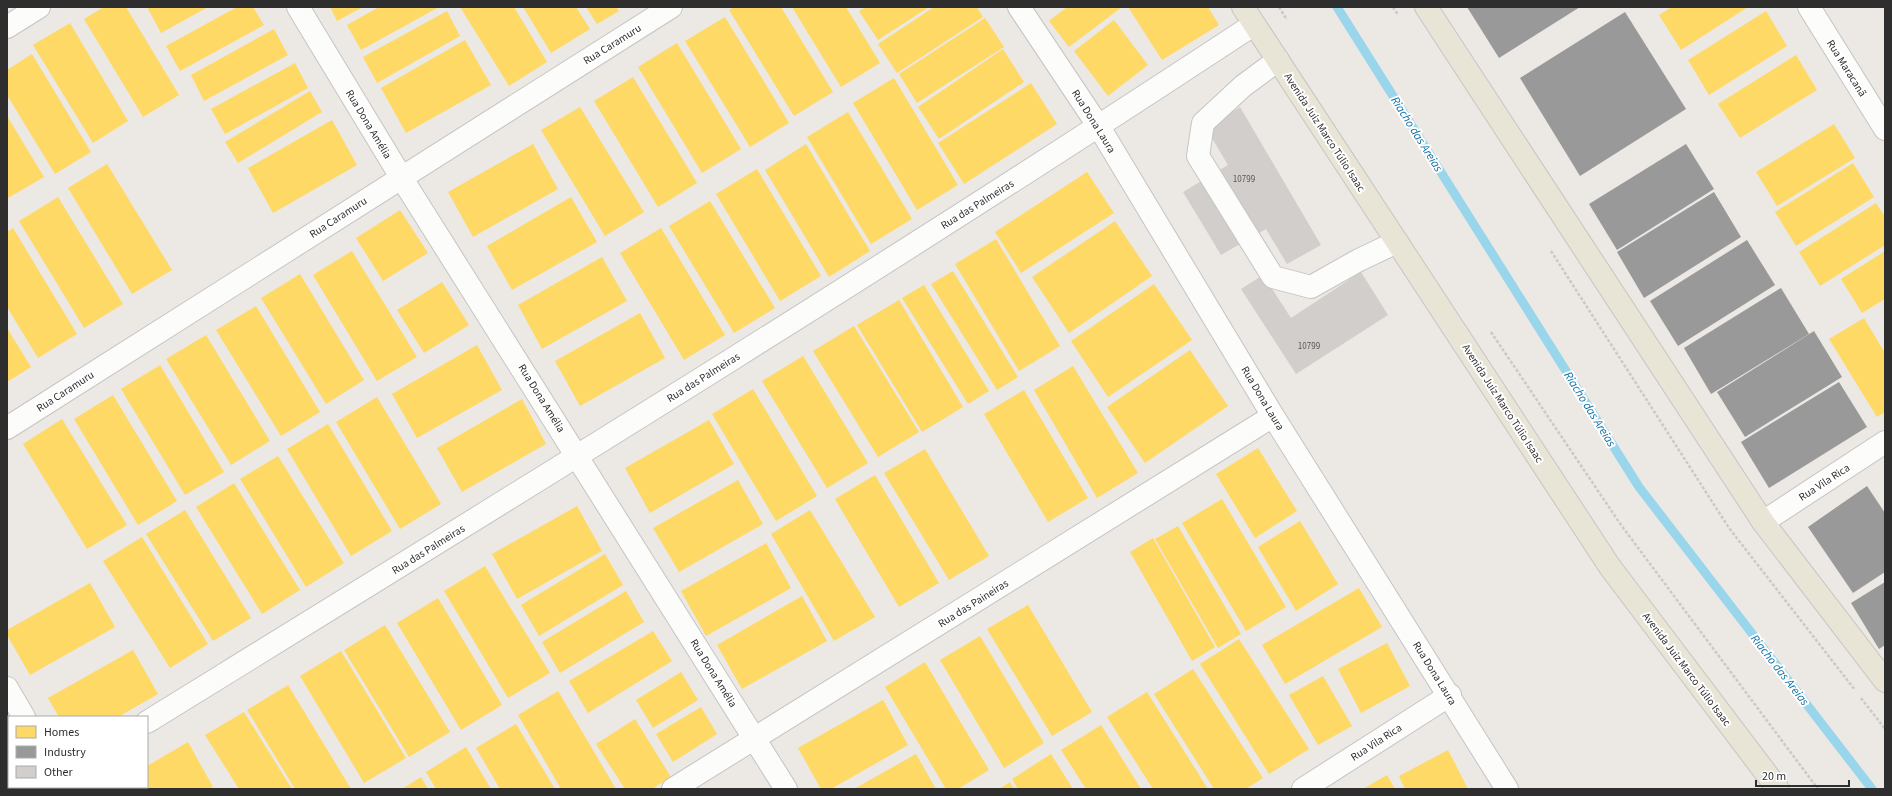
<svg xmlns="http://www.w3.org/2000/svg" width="1892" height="796" font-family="'Source Sans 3',sans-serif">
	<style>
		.homes { fill: #ffd966 }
		.industry { fill: #999 }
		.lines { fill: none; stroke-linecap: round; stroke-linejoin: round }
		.stream { stroke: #99d6ec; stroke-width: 9 }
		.building { fill: #d1cecb }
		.minor-casing { stroke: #c5c4c5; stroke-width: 24 }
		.major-casing { stroke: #c6c5c4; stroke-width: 24 }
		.path { stroke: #c9c9c8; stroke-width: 2.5; stroke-dasharray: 3 2; stroke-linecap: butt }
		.minor { stroke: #fcfcfb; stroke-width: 22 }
		.major { stroke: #e8e4d6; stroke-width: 22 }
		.labels { text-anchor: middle; stroke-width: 4; stroke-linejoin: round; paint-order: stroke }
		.number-label { font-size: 9px; fill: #585857 }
		.street-label { font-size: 11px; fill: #2e2e2e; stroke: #fff }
		.water-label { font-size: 12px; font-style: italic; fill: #0d6fa3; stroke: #fff }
	</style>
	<rect width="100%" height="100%" fill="#ece8e4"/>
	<g class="homes">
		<path d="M104,7H126L179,95L143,117L84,19Z"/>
		<path d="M147,7H208L161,33Z"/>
		<path d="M237,7H253L264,25L180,71L166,46Z"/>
		<path d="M330,7H363L337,21Z"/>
		<path d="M379,7H439L361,50L347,25Z"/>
		<path d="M460,7H514L547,62L509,86Z"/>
		<path d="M523,7H576L590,29L551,53Z"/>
		<path d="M586,7H616L619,11L597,24Z"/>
		<path d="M734,7H781L833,92L794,116L729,10Z"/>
		<path d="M792,7H846L880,63L841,87Z"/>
		<path d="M866,7H929L878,40L859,11Z"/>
		<path d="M934,7H977L983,17L897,73L878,44Z"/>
		<path d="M1067,7H1122L1069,47L1049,21Z"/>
		<path d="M1128,7H1208L1219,25L1162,60Z"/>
		<path d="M1672,7H1748L1681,50L1659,15Z"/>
		<path d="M447,11L460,36L377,83L363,57Z"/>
		<path d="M1766,11L1787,46L1709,95L1688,60Z"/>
		<path d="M725,17L789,123L750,147L685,41Z"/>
		<path d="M985,18L1004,47L917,103L899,74Z"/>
		<path d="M1114,20L1148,65L1108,96L1074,51Z"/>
		<path d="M70,23L128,121L93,143L33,45Z"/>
		<path d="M274,29L288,55L204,101L191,75Z"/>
		<path d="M465,40L491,85L406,133L381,88Z"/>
		<path d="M677,43L741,149L702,173L638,67Z"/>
		<path d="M1003,49L1024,82L939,139L918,107Z"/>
		<path d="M32,54L91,152L55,174L7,95V70Z"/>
		<path d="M1796,55L1817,90L1740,138L1718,104Z"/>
		<path d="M295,63L308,88L225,134L211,109Z"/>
		<path d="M633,77L697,183L658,207L594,101Z"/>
		<path d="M894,78L958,185L917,210L853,103Z"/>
		<path d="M1031,83L1057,124L964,184L938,143Z"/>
		<path d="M310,91L322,112L238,163L225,142Z"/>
		<path d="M580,107L644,212L605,236L541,130Z"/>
		<path d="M848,112L912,219L871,244L807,137Z"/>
		<path d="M7,116L44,177L8,198L7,196Z"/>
		<path d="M332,120L357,165L273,213L248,168Z"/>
		<path d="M1834,124L1855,158L1777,206L1756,172Z"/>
		<path d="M533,144L558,189L473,237L448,192Z"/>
		<path d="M806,144L870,251L829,277L765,170Z"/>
		<path d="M1853,163L1874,197L1796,246L1775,212Z"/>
		<path d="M107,164L172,270L132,294L68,188Z"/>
		<path d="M757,169L821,276L780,301L716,194Z"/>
		<path d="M1087,172L1114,213L1021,273L995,232Z"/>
		<path d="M58,197L123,304L84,328L19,221Z"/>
		<path d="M571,197L597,242L512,290L487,246Z"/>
		<path d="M710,201L775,308L734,333L669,226Z"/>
		<path d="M1876,203L1885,217V245L1820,286L1799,252Z"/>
		<path d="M400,210L428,253L383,281L356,238Z"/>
		<path d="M1115,221L1152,276L1069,333L1032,277Z"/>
		<path d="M13,228L77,334L38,358L7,307V232Z"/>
		<path d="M661,228L725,335L684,360L620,253Z"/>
		<path d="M996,239L1060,346L1019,371L955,264Z"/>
		<path d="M352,251L417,357L377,381L313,275Z"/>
		<path d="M1885,251V299L1862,313L1841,279Z"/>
		<path d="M602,257L627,301L542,349L518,305Z"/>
		<path d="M953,271L1018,377L997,390L931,284Z"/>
		<path d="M300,274L364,380L326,404L261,298Z"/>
		<path d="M442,282L469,325L424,353L397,310Z"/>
		<path d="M1154,284L1192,340L1108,397L1071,341Z"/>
		<path d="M924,285L989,391L968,404L902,298Z"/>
		<path d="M899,300L963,407L922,432L857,325Z"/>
		<path d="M256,306L320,412L281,436L216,330Z"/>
		<path d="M640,313L665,358L580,406L555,361Z"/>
		<path d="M1864,318L1885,353V412L1877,417L1829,339Z"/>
		<path d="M854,326L919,432L878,457L813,351Z"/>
		<path d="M7,328L31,367L7,382Z"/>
		<path d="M206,335L270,441L231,465L166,359Z"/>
		<path d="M477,345L502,390L417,438L392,394Z"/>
		<path d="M1190,350L1228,406L1145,463L1107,407Z"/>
		<path d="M803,356L868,463L827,488L762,381Z"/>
		<path d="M160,365L224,472L185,495L121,389Z"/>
		<path d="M1073,366L1138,473L1097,498L1034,390Z"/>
		<path d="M753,389L817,496L776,521L712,414Z"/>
		<path d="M1024,390L1088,498L1048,522L984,414Z"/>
		<path d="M113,395L177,501L138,525L74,419Z"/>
		<path d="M377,397L441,504L400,529L336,422Z"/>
		<path d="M522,399L546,444L462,492L437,448Z"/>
		<path d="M62,419L127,525L87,549L23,444Z"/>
		<path d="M709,420L734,464L650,513L625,468Z"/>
		<path d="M328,424L392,531L351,556L287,449Z"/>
		<path d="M1258,448L1297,511L1255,538L1216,474Z"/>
		<path d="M925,449L989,556L949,580L884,473Z"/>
		<path d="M278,456L344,563L306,587L240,479Z"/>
		<path d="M875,475L939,583L899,607L835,499Z"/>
		<path d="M738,480L763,524L679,572L653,528Z"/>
		<path d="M234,483L300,590L262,614L196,507Z"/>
		<path d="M1222,499L1286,607L1246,631L1182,523Z"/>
		<path d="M577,506L602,551L517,599L492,554Z"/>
		<path d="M185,510L251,618L213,641L146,534Z"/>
		<path d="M810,510L875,617L834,641L771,534Z"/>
		<path d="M1300,521L1338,584L1296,611L1258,547Z"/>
		<path d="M1178,526L1241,634L1218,648L1155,539Z"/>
		<path d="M142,537L208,644L170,668L103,561Z"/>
		<path d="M1153,538L1215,647L1192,661L1130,552Z"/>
		<path d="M766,543L791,588L706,636L681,591Z"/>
		<path d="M605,554L623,585L539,636L521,605Z"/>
		<path d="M485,566L550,673L508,698L444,591Z"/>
		<path d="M90,583L115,627L30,675L7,635V630Z"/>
		<path d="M1359,588L1382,627L1285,684L1262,645Z"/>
		<path d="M626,591L644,622L560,673L542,642Z"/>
		<path d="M802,596L827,641L742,689L717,645Z"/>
		<path d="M438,598L502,705L461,730L397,623Z"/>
		<path d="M1028,605L1092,712L1052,736L987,629Z"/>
		<path d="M385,625L450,732L409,757L344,650Z"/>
		<path d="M653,631L672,661L588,713L569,681Z"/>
		<path d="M980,636L1044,743L1004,768L940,660Z"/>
		<path d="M1239,639L1309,749L1269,774L1200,664Z"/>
		<path d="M1387,643L1410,686L1361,713L1338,669Z"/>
		<path d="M133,650L158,694L118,717H59L48,698Z"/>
		<path d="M341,651L406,758L364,783L300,676Z"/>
		<path d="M925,662L989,770L958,789H946L885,687Z"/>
		<path d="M1193,669L1263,778L1246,789H1214L1154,694Z"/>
		<path d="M681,672L698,700L653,728L636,700Z"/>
		<path d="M1323,676L1352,726L1318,745L1289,695Z"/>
		<path d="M288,685L351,789H295L247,710Z"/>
		<path d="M558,691L616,789H561L518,715Z"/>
		<path d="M1147,692L1208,789H1153L1107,717Z"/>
		<path d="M883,700L908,745L831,789H821L798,748Z"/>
		<path d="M701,707L717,734L673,762L656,734Z"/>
		<path d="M244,712L292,789H239L205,735Z"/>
		<path d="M635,719L671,777L652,789H625L596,744Z"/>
		<path d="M516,724L555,789H500L476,748Z"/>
		<path d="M1101,725L1141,789H1086L1061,750Z"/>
		<path d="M7,729L9,733V783L7,785Z"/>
		<path d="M188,742L213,787L209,789H106L110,787H147V766Z"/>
		<path d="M466,747L491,789H436L426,772Z"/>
		<path d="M1448,750L1468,789H1405L1399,776Z"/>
		<path d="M916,754L936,789H854Z"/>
		<path d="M1051,754L1073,789H1018L1012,779Z"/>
		<path d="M1387,775L1395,789H1363Z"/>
		<path d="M421,777L428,789H402Z"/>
		<path d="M1010,782L1014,789H999Z"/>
	</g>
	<g class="industry">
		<path d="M1467,7H1580L1499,58Z"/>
		<path d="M1625,12L1686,109L1580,176L1520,78Z"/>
		<path d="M1686,144L1714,189L1617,250L1589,204Z"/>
		<path d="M1714,192L1741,237L1644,298L1617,252Z"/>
		<path d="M1747,240L1775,285L1678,346L1650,301Z"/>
		<path d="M1781,288L1809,334L1711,394L1684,348Z"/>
		<path d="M1814,331L1842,377L1745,437L1717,392Z"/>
		<path d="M1839,382L1867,427L1769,488L1741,442Z"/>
		<path d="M1867,486L1885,513V572L1853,593L1808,527Z"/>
		<path d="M1885,582V645L1879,649L1851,603Z"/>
	</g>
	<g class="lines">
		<path class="stream" d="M1337,7L1639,487L1872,789"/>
	</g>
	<g class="building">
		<path d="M1240,107L1321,245L1287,264L1266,229L1221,255L1183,192L1228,165L1206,128Z"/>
		<path d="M1361,272L1388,315L1296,374L1241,289L1263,275L1291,318Z"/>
	</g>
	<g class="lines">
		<g class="minor-casing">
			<g id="minor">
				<path d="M298,7L401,177L786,789"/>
				<path d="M1019,7L1099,127L1273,416L1507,789"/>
				<path d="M1809,7L1885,129"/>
				<path d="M7,27L39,7"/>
				<path d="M1278,60L1243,86L1203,123L1198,156L1273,277L1311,287L1359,260L1397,242"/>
				<path d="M7,428L671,7"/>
				<path d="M1763,522L1885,442"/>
				<path d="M7,688L24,717"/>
				<path d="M147,722C518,493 889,265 1253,25"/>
				<path d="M66,787L67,789"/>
				<path d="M39,789L42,787"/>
				<path d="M673,789L1273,416"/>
				<path d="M1303,789L1450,695"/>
			</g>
		</g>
		<g class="major-casing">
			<g id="major">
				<path d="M1243,7L1610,567L1778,789"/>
				<path d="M1426,7L1763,522L1885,681"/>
			</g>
		</g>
		<g class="path">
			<path d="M1279,7L1287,20"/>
			<path d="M1393,7L1398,15"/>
			<path d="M1551,251L1729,528L1855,690"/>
			<path d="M1491,332L1621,525L1818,789"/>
			<path d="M1861,698L1885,729"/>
		</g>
		<use href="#minor" class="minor"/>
		<use href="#major" class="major"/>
	</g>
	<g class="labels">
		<g class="number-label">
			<text x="1244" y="182">10799</text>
			<text x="1309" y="349">10799</text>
		</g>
		<g class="street-label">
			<text transform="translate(612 44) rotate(-32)" y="4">Rua Caramuru</text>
			<text transform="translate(1847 68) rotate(58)" y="4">Rua Maracanã</text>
			<text transform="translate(1094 121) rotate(58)" y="4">Rua Dona Laura</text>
			<text transform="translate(369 124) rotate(59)" y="4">Rua Dona Amélia</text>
			<text transform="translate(1325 132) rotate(57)" y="4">Avenida Juiz Marco Túlio Isaac</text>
			<text transform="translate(977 204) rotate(-32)" y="4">Rua das Palmeiras</text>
			<text transform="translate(338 217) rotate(-33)" y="4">Rua Caramuru</text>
			<text transform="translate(703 377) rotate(-32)" y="4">Rua das Palmeiras</text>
			<text transform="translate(65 391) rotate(-33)" y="4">Rua Caramuru</text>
			<text transform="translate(542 398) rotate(58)" y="4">Rua Dona Amélia</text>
			<text transform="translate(1263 398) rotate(59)" y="4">Rua Dona Laura</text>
			<text transform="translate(1503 403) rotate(57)" y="4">Avenida Juiz Marco Túlio Isaac</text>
			<text transform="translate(1824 482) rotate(-33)" y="4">Rua Vila Rica</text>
			<text transform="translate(428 549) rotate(-32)" y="4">Rua das Palmeiras</text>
			<text transform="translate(973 603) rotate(-32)" y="4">Rua das Paineiras</text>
			<text transform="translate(1687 669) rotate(53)" y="4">Avenida Juiz Marco Túlio Isaac</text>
			<text transform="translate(714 673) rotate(58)" y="4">Rua Dona Amélia</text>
			<text transform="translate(1435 673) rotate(58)" y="4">Rua Dona Laura</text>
			<text transform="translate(1376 742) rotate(-33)" y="4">Rua Vila Rica</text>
		</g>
		<g class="water-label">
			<text transform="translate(1417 134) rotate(58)" y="4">Riacho das Areias</text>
			<text transform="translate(1590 409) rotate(58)" y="4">Riacho das Areias</text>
			<text transform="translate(1780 670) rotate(52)" y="4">Riacho das Areias</text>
		</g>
	</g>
	<rect width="1892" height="796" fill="none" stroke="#2e2e2e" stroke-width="16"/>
	<rect x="8" y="716" width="140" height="72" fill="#ffffff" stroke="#ababab"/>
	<rect x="16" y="726" width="20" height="12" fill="#ffd966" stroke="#ababab"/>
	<text x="44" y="736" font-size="12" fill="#2e2e2e">Homes</text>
	<rect x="16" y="746" width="20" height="12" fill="#999999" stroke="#ababab"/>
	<text x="44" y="756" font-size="12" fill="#2e2e2e">Industry</text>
	<rect x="16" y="766" width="20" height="12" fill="#d1cecb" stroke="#ababab"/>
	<text x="44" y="776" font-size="12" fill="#2e2e2e">Other</text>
	<path d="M1756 780v6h93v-6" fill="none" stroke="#2e2e2e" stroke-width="2"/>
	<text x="1762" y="780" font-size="12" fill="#2e2e2e" stroke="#ffffff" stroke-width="3" paint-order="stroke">20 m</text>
</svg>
